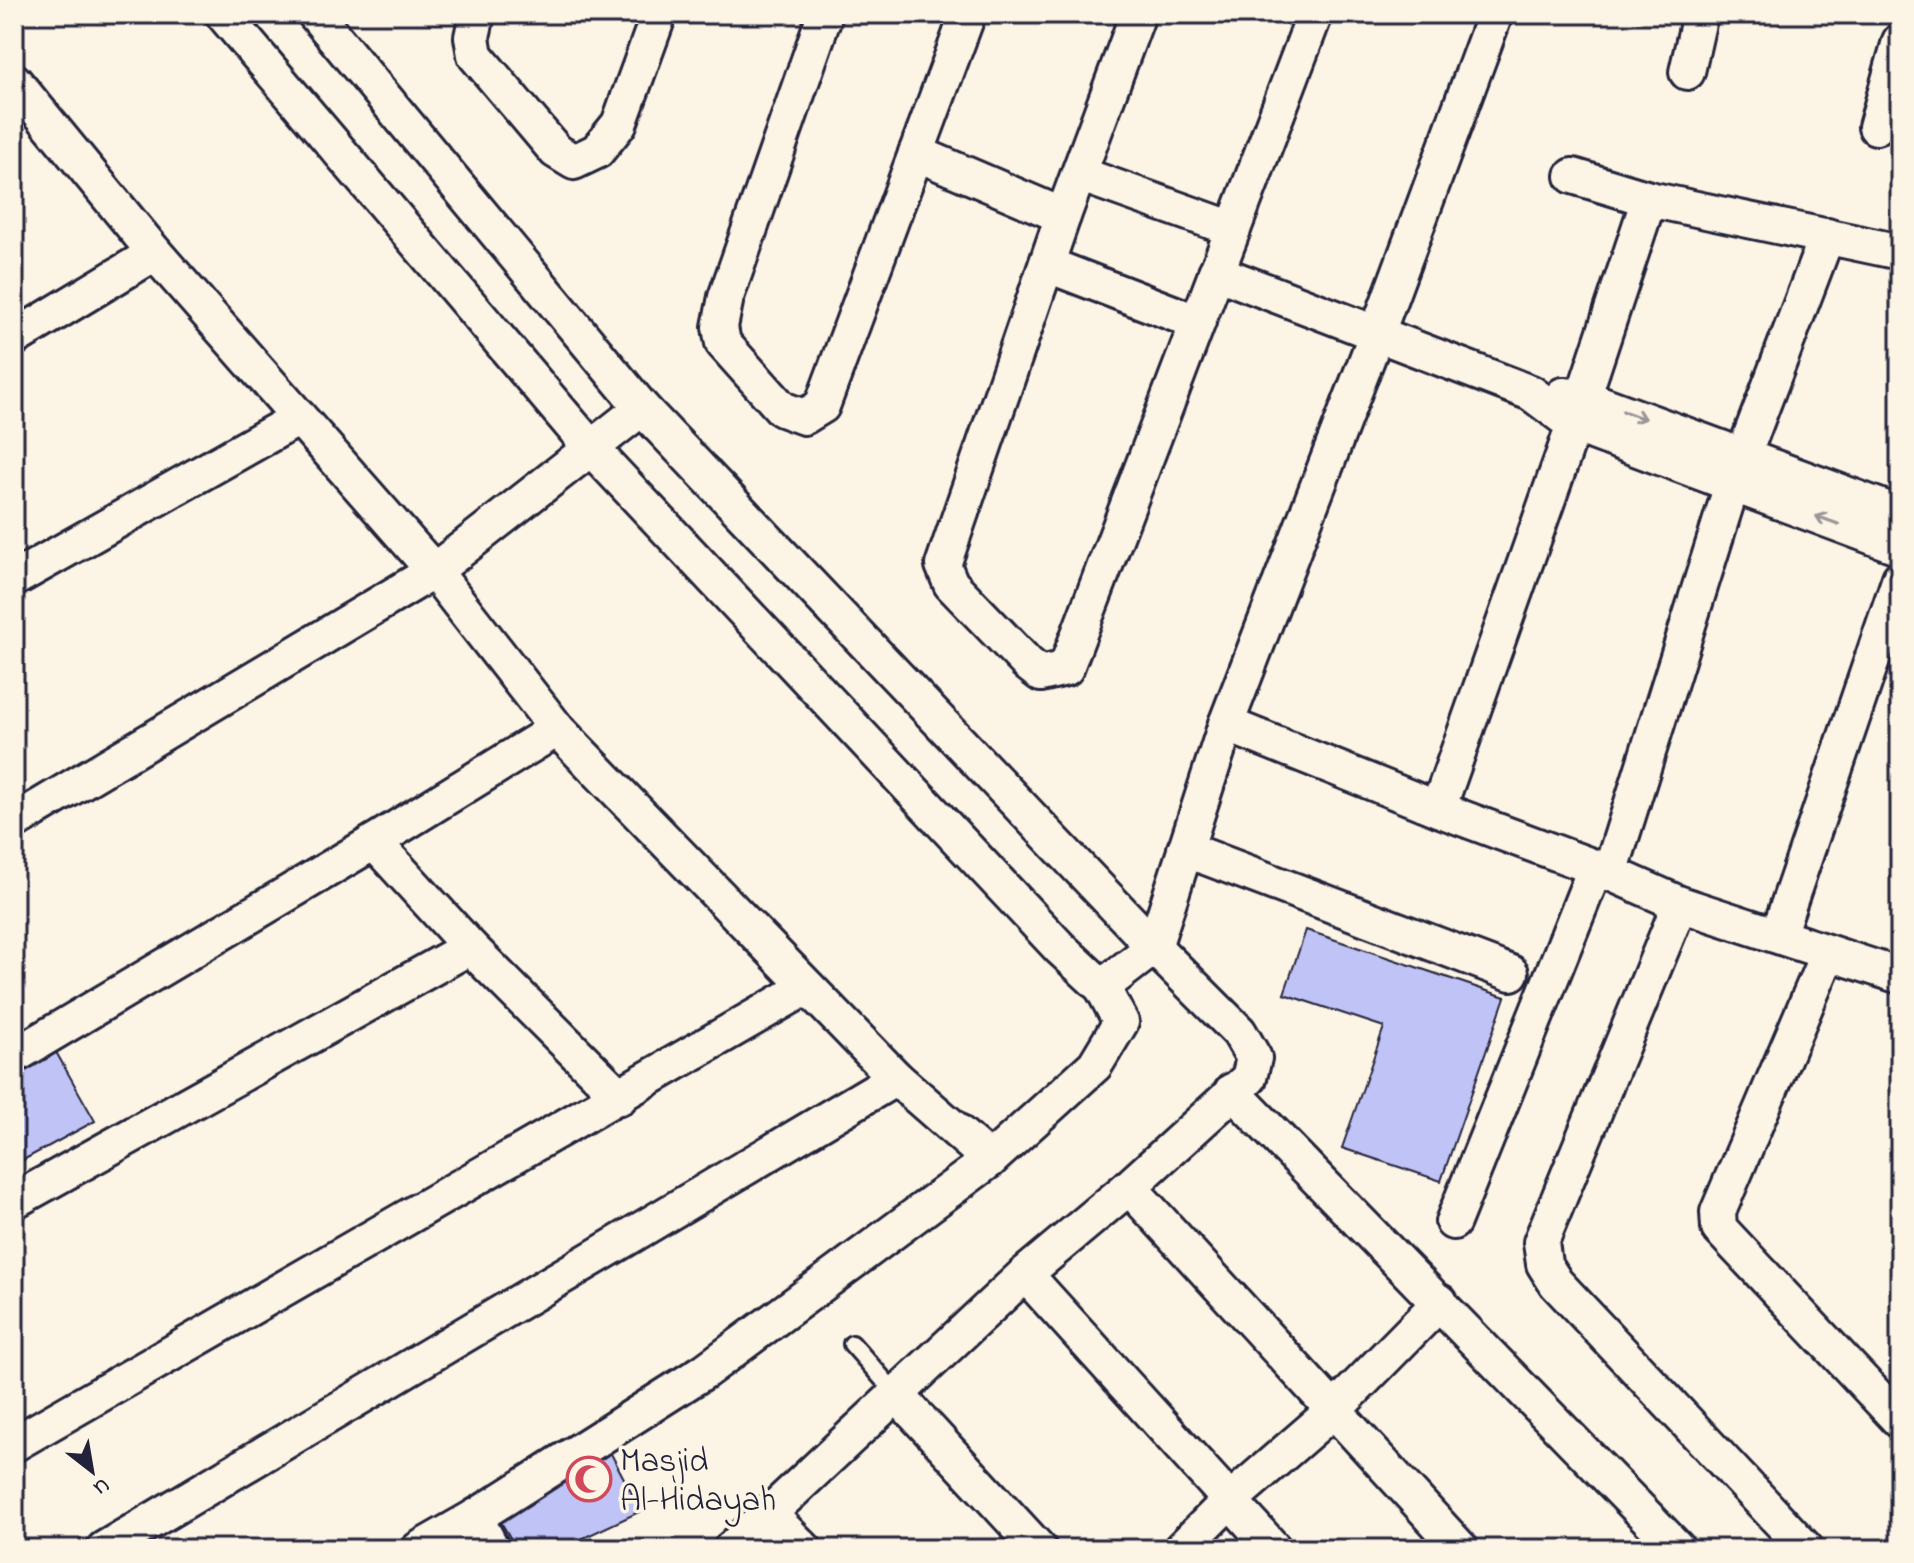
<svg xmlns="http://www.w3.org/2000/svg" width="1914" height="1563" font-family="'Indie Flower',sans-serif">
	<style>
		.building { fill: #c0c3f5; stroke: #22223b; stroke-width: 2 }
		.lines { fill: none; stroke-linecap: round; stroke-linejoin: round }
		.lane-casing { stroke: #22223b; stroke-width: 22 }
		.street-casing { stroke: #22223b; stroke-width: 40 }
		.lane { stroke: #fcf5e5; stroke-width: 16 }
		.street { stroke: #fcf5e5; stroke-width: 34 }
		.oneway { stroke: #9a9698 }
		.labels { text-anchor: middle; stroke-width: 7; stroke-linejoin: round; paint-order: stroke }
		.poi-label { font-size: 34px; fill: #22223b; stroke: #fcf5e5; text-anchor: start }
	</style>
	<rect width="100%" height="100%" fill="#fcf5e5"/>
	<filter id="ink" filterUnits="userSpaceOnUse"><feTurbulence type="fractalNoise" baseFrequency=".0125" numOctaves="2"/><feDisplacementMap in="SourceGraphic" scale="16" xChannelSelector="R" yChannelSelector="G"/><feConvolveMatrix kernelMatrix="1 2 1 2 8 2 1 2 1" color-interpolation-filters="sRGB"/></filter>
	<g filter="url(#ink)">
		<g class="building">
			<path d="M1306,930L1505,997L1441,1181L1342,1148L1384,1027L1284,994Z"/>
			<path d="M56,1052L95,1121L14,1165V1076Z"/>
			<path d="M607,1446L641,1511L560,1549H517L496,1514Z"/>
		</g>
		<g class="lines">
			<g class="lane-casing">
				<path id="lane" d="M852,1344L898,1396"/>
			</g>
			<g class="street-casing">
				<g id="street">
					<path d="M223,14L591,448L1060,948L1102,987L1121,1022L1095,1065L990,1160L705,1371L475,1517L419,1549"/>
					<path d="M315,14L642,408L1154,947L1239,1032L1254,1058L1249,1078L1129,1187L1025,1274L731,1549"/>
					<path d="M477,14L472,37L475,55L556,151L574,162L597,151L619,124L659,14"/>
					<path d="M825,14L726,297L720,327L723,343L782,409L804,417L822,406L968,14"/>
					<path d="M1138,14L1063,216L943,565L951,584L1028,664L1041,674L1066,668L1315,14"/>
					<path d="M1687,72L1700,14"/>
					<path d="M14,81L155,253L434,571L557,729L896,1078L990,1160"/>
					<path d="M1876,127L1900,41"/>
					<path d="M916,153L1063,216"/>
					<path d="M1079,174L1233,229"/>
					<path d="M1573,176L1649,199L1900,252"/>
					<path d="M1048,265L1196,322"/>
					<path d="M1216,272L1531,393L1574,425L1900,547"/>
					<path d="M14,338L155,253"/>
					<path d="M1563,395L1583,397L1900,514"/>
					<path d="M14,579L299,418"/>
					<path d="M1226,724L1438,809L1610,873L1680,904L1900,976"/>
					<path d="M1438,809L1574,425L1649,199"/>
					<path d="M14,822L434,571L642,408"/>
					<path d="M374,842L470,947L620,1097"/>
					<path d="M1185,849L1511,973"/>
					<path d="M1610,873L1732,485L1827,236"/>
					<path d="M1680,904L1541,1242L1544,1264L1556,1283L1806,1549"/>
					<path d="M1778,935L1900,578"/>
					<path d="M1828,953L1718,1212L1719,1228L1900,1421"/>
					<path d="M1102,987L1154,947L1226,724L1377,333L1495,14"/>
					<path d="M14,1056L374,842L557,729"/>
					<path d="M1232,1091L1678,1549"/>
					<path d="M1129,1187L1461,1549"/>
					<path d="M14,1201L470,947"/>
					<path d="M1453,1222L1595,869"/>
					<path d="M1025,1274L1274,1549"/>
					<path d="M898,1396L1039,1549"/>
					<path d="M14,1444L807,987"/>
					<path d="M768,1513L804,1549"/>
					<path d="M475,1517L492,1549"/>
					<path d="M104,1549L896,1078"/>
					<path d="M1181,1549L1229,1501L1334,1410L1440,1302"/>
				</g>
			</g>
			<use href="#lane" class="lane"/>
			<use href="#street" class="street"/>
		</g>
		<defs><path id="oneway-shaft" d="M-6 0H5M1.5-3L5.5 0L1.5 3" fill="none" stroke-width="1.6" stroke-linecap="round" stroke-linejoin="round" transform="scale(2)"/></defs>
		<g class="oneway">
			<use href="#oneway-shaft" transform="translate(1634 415) rotate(20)"/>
			<use href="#oneway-shaft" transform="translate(1827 520) rotate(-160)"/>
		</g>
	</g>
	<defs>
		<g id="mosque-ring" transform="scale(2.3)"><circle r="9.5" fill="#fcf5e5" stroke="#d1495b" stroke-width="1.5"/><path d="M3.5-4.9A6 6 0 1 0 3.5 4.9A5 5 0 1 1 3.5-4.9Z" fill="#d1495b"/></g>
	</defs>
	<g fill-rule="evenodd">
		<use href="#mosque-ring" x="589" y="1479"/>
	</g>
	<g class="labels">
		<g class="poi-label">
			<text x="620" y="1471">Masjid<tspan x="620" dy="39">Al-Hidayah</tspan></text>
		</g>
	</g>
	<rect width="1914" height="1563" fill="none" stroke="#fcf5e5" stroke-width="48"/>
	<rect x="24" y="24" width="1866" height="1515" fill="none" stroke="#22223b" stroke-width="3" filter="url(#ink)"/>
	<g transform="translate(92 1471) rotate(149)" stroke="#fcf5e5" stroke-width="6" paint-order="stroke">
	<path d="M0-6L14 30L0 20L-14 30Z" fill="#22223b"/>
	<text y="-12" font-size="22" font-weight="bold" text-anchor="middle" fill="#22223b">U</text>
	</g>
</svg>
